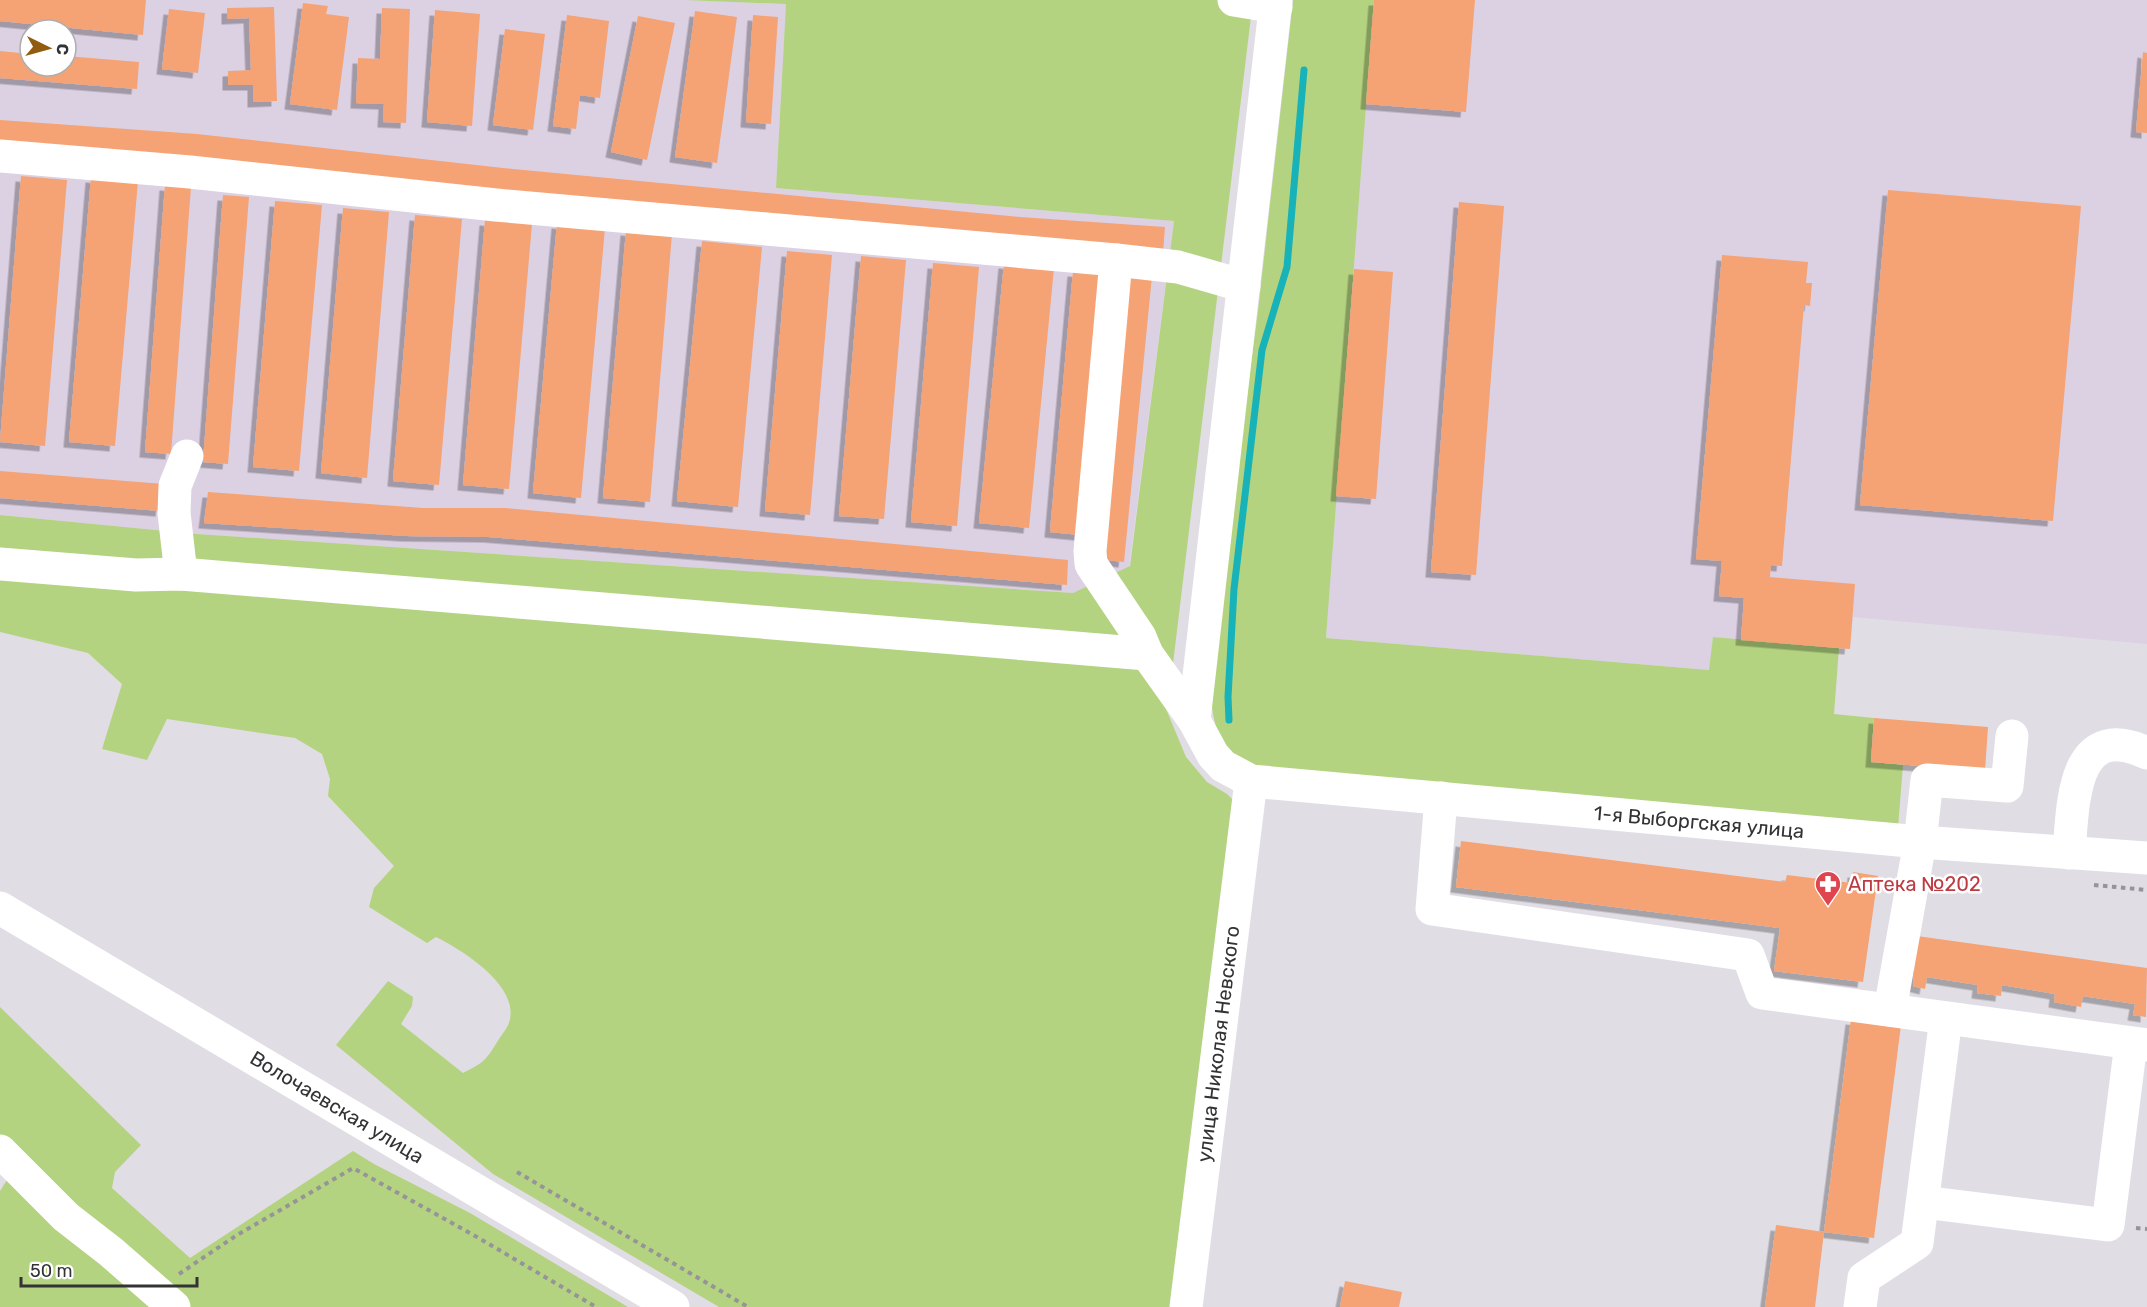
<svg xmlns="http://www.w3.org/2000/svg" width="2147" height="1307" font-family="Rubik,sans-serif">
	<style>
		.industrial { fill: #dcd0e3; fill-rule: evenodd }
		.green { fill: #b4d380 }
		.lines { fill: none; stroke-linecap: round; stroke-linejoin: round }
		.stream { stroke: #18b3b8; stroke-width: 7 }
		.building { fill: #f5a375; filter: url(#shadow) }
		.path { stroke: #969399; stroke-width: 4; stroke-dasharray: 4.5 4.5; stroke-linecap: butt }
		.minor { stroke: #fff; stroke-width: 33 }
		.labels { text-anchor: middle; stroke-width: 5; stroke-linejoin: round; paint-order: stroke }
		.street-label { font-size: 20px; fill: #333235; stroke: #fff }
		.health-label { font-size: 20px; fill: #be3a42; stroke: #fff; text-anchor: start }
	</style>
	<defs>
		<filter id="shadow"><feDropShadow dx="-5.5" dy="5.5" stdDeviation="0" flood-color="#0004"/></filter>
	</defs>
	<rect width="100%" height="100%" fill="#e1dde5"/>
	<g class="industrial">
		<path d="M0,0H684L786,4L776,188L1174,221L1129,567L1073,593L197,534L0,515ZM30,30H66V66H30Z"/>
		<path d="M1374,0H2147V644L1853,617L1850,649L1713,637L1710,670L1326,638Z"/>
	</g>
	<g class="green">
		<path d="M684,0H1253L1172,672L0,554V515L197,534L1073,593L1130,566L1174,221L776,188L786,4Z"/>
		<path d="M1293,0H1374L1326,638L1709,670L1713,637L1839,648L1834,714L1874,718L1871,762L1903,765L1898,828L1290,771C1277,769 1261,768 1248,764C1213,751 1211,708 1210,677L1258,311Z"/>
		<path d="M0,574L1139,662L1154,680L1186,757L1207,782L1227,794L1235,802L1178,1307H719L493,1174L336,1045L388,981L413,997L412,1006L401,1024L463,1073C485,1062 486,1060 499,1039C503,1033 509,1026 510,1019C517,984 462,950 436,937L427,943L369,907L374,888L394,866L328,796L330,779L322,754L295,738L167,719L147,760L102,749L122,684L88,653L0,632Z"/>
		<path d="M0,1007L141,1145L115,1172L112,1188L190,1258L353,1151L374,1164L470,1213L628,1307H0V1191L10,1175L0,1167Z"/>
	</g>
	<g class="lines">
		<path class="stream" d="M1229,720L1228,697L1234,589L1262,350L1287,267L1304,70"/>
	</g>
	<g class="building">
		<path d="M0,0H146L143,35L0,21Z"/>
		<path d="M1374,0H1475L1466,112L1366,104Z"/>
		<path d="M303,3L328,6L326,14L349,17L337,110L290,104Z"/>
		<path d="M274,7L277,101L253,102V85H228V71L251,70L249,18L227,19V8Z"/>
		<path d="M382,8L410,9L406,123L383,122L384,104L356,103L358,58L380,59Z"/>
		<path d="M169,9L205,13L198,73L162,69Z"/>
		<path d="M435,10L480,14L472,126L427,122Z"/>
		<path d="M695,11L737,17L717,163L675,157Z"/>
		<path d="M567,15L609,21L600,98L580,95L576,129L553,126Z"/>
		<path d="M753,15L778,17L771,124L746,122Z"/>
		<path d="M638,16L675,23L647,160L611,152Z"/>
		<path d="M505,29L545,34L533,130L493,125Z"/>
		<path d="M0,51L30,54V66H66V56L139,62L137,89L0,78Z"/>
		<path d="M2143,52L2147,53V133L2136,132Z"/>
		<path d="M0,120L197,134L503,168L1020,217L1165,227L1163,253L0,143Z"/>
		<path d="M21,176L67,180L45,446L0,442Z"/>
		<path d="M91,177L138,181L115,446L69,442Z"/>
		<path d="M165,185L191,187L171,454L145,452Z"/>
		<path d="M1888,190L2081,206L2053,521L1860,505Z"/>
		<path d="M223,195L249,197L228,464L203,462Z"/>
		<path d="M275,201L322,205L299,471L253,467Z"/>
		<path d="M1459,202L1504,206L1476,575L1431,572Z"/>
		<path d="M343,208L389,212L367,478L321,473Z"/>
		<path d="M415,215L462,219L439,485L393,481Z"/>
		<path d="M485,220L532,224L509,489L463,485Z"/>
		<path d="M557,223L605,228L581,498L533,493Z"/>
		<path d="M626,230L672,234L650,502L603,498Z"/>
		<path d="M702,241L762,247L738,507L677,501Z"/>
		<path d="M787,251L832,255L810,515L765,511Z"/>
		<path d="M1722,255L1808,262L1806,283H1812L1810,306L1804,305L1782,566L1771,565L1770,577L1855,584L1850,649L1741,640L1744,598L1719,596L1722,561L1696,559Z"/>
		<path d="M861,256L906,260L884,519L839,516Z"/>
		<path d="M933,263L979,267L957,526L911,522Z"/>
		<path d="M1004,263L1054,268L1029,528L979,523Z"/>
		<path d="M1354,269L1393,272L1376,499L1336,496Z"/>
		<path d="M1073,271L1103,273L1080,535L1050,532Z"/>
		<path d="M1126,274L1152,276L1124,562L1098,559Z"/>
		<path d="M0,471L164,484L161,511L0,498Z"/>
		<path d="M208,492L423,508H505L1068,560L1067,585L489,537L407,536L204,523Z"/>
		<path d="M1874,718L1988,727L1985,771L1871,762Z"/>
		<path d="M1461,841L1785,882L1787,875L1852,883L1853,872L1878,876L1863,982L1774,971L1780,928L1456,887Z"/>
		<path d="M1917,936L2147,968L2146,1017L2133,1015L2135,1004L2083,996L2081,1007L2054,1002L2055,994L2002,985L2001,996L1977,993L1978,985L1927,977L1925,989L1913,986Z"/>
		<path d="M1851,1019L1901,1025L1874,1238L1824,1232Z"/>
		<path d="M1776,1225L1824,1232L1815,1307H1765Z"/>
		<path d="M1345,1281L1402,1292L1399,1307H1340Z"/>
	</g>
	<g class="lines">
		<g class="path">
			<path d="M2094,885L2147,890"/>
			<path d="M517,1172L748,1307"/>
			<path d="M2136,1228L2147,1229"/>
			<path d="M179,1274L237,1235L353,1168L477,1237L596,1307"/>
		</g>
		<g class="minor">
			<path d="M1234,0L1276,7"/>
			<path d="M0,156L190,172L496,205L1116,260L1178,267L1244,286"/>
			<path d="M1116,260L1090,551L1091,564L1140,637L1147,654L1194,720L1213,755L1223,766L1251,781L1920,842L2147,858"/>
			<path d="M0,564L136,575L181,574L1147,654"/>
			<path d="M181,574L174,513L175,486L187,456"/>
			<path d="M1194,720L1276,0"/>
			<path d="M1441,798L1432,909L1748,955L1762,993L2147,1045"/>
			<path d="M2069,853C2073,804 2072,718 2147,753"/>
			<path d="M0,908L673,1307"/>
			<path d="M1890,1010L1920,842L1927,780L2007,786L2012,736"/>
			<path d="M0,1151L66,1217L111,1252L174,1307"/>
			<path d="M1923,1202L2108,1225L2131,1043"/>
			<path d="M1186,1307L1251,781"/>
			<path d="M1860,1307L1864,1278L1917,1243L1946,1018"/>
		</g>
	</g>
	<defs>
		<g id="pharmacy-pin" transform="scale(1.35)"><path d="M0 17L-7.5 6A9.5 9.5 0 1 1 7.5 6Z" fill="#e0444e" stroke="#fff"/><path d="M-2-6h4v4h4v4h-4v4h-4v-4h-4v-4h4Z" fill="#fff"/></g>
	</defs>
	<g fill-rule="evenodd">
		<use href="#pharmacy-pin" x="1828" y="884"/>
	</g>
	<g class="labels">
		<g class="street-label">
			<text transform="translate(1699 822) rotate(5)" y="7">1-я Выборгская улица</text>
			<text transform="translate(1218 1044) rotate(-83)" y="7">улица Николая Невского</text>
			<text transform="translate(337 1107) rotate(31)" y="7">Волочаевская улица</text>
		</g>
		<g class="health-label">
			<text x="1848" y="891">Аптека №202</text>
		</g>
	</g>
	<g transform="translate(48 48) rotate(95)"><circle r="28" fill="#ffffff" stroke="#adadae" stroke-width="1.5"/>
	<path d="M0-4.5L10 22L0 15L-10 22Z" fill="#915c0f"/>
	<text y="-9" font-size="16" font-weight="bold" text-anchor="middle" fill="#333235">С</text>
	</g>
	<path d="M21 1277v9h176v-9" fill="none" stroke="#333235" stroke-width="3"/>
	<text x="30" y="1277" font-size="18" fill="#333235" stroke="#ffffff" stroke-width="4.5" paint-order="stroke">50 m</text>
</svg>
